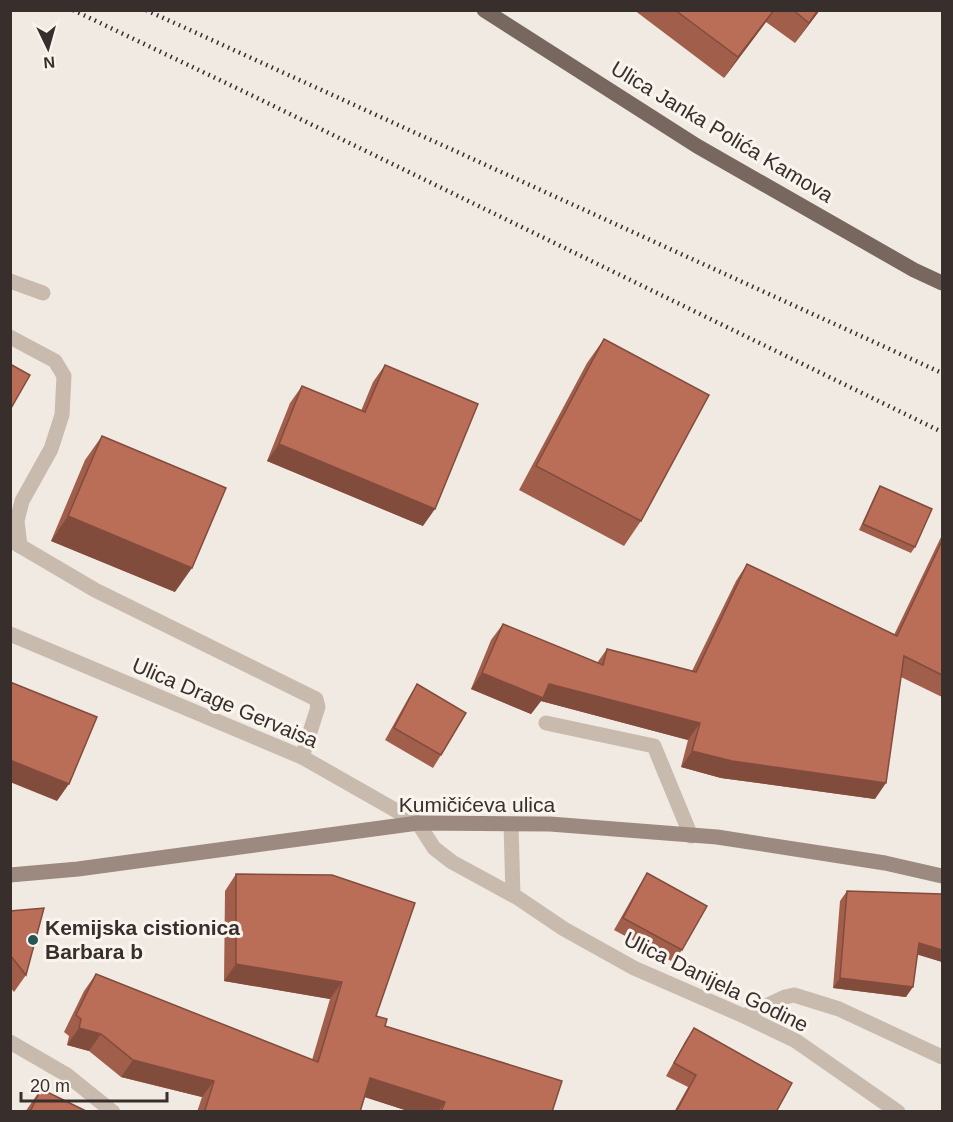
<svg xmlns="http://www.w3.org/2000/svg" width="953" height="1122" font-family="Arial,sans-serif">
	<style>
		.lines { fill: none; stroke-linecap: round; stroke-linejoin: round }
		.lane { stroke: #c9baae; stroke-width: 15 }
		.street { stroke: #c9baae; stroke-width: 15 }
		.secondary { stroke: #9c8a80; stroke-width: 15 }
		.primary { stroke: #78675f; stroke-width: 15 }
		.rail { stroke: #382f2c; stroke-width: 4.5; stroke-dasharray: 1.5 4.5; stroke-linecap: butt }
		.wall { fill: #a05e4b }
		.shaded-wall { fill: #824c3d }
		.building { fill: #ba6d57; stroke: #824c3d; stroke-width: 1.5 }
		.poi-dot { fill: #255456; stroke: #f9f4ee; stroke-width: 2 }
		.labels { text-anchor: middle; stroke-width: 6; stroke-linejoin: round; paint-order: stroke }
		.street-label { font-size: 21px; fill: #382f2c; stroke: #f9f4ee }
		.poi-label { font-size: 21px; font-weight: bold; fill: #382f2c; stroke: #f9f4ee; text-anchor: start }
	</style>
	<rect width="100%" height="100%" fill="#f1eae2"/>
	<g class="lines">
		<g class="lane">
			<path d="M10,281L43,293"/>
			<path d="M10,337L55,361L64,376L62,415L51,449L22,501L17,521L20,546"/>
			<path d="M10,540L95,590L316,699L318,707L302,757"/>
			<path d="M546,723L654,746L691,836"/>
			<path d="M744,1016L785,997L794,995L839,1009L942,1057"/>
		</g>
		<g class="street">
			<path d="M10,634L302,757L418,823L434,848L452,862L518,898L564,929L634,968L744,1016L796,1041L898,1112"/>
			<path d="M511,824L513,895"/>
			<path d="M10,1042L67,1075L113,1112"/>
		</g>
		<path class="secondary" d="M10,875L78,869L418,823L550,824L717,837L885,863L942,876"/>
		<path class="primary" d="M484,10L697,146L914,270L942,283"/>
		<g class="rail">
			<path d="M73,10L251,95L942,432"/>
			<path d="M146,10L942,373"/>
		</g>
	</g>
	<g class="wall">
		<path d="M634,10H820L795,43L766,22L724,78Z"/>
		<path d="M604,339L641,521L624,546L519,490L587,363Z"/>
		<path d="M385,365L423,526L267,461L290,403L302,386L361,411L373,382Z"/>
		<path d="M102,436L175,592L51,541L85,460Z"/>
		<path d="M880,486L915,547L911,553L859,530L876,493Z"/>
		<path d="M942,535V697L901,677L875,799L721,778L681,767L688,740L541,701L531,714L471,689L491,640L503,624L597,663L607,649L692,671L736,581L747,564L894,635Z"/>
		<path d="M417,684L441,755L433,768L385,740L409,697Z"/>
		<path d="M647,873L682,950L673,962L614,930L639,886Z"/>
		<path d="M236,874L376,1016L385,1026L552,1112H411L365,1097L360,1112H197L202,1097L121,1077L89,1051L67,1045L69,1036L64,1032L84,991L96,974L312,1060L330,999L224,981L225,891Z"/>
		<path d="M847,891L942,962L918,954L906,997L833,988L840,901Z"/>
		<path d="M10,911L26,975L14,992L10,987Z"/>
		<path d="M694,1028L776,1112H674L688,1087L666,1076L686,1040Z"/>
		<path d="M41,1089L88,1112H25Z"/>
	</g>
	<g class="shaded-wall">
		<path d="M774,10L766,22L724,78L738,57Z"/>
		<path d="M818,10H820L795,43L809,23Z"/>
		<path d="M279,444L435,509L423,526L267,461Z"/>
		<path d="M68,516L192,568L175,592L51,541Z"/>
		<path d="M482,673L549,684L700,723L688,740L541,701L531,714L471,689Z"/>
		<path d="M692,751L886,783L875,799L721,778L681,767Z"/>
		<path d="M10,760L69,784L57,801L10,782Z"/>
		<path d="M919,943L942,950V962L912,953Z"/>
		<path d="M236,964L342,982L330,999L224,981Z"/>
		<path d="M840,978L913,987L906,997L833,988Z"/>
		<path d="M79,1028L101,1034L89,1051L67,1045Z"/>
		<path d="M133,1060L214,1081L202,1097L121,1077Z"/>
		<path d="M370,1078L445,1102L438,1112H411L358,1095Z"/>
	</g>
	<g class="building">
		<path d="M675,10H774L738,57Z"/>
		<path d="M793,10H818L809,23Z"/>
		<path d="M604,339L709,395L641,521L536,466Z"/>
		<path d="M10,364L30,375L10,410Z"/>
		<path d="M385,365L478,404L435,509L279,444L302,386L365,412Z"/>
		<path d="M102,436L226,488L192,568L68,516Z"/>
		<path d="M880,486L932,509L915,547L863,524Z"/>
		<path d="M942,541V675L904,656L886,783L732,761L692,751L700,723L549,684L543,698L482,673L503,624L603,665L607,649L696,672L747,564L897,636Z"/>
		<path d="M10,682L97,717L69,784L10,760Z"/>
		<path d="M417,684L466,713L441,755L394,728Z"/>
		<path d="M647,873L707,906L682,950L623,918Z"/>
		<path d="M236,874L332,875L415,903L376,1016L387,1019L385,1026L562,1081L552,1112H441L445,1102L370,1078L360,1112H210L205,1110L214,1081L133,1060L101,1034L79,1028L81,1019L76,1015L96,974L318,1062L342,982L236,964Z"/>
		<path d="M847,891L942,894V950L919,943L913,987L840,978Z"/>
		<path d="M44,908L26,975L10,955V911Z"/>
		<path d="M694,1028L792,1083L776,1112H676L696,1075L674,1063Z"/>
		<path d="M41,1089L88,1112H30Z"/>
	</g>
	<circle class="poi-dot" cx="33" cy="940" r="6"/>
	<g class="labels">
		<g class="street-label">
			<text transform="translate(722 132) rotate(31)" y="7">Ulica Janka Polića Kamova</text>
			<text transform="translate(225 703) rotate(23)" y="7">Ulica Drage Gervaisa</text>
			<text x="477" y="812">Kumičićeva ulica</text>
			<text transform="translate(716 982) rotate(26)" y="7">Ulica Danijela Godine</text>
		</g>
		<g class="poi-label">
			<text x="45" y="935">Kemijska cistionica<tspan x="45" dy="24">Barbara b</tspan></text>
		</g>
	</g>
	<rect width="953" height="1122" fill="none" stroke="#382f2c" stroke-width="24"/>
	<g transform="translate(48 48) rotate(175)" stroke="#f9f4ee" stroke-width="4.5" paint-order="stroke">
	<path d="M0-4.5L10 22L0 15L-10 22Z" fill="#382f2c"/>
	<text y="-9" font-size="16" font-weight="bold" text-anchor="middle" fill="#382f2c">N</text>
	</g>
	<path d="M21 1092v9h146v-9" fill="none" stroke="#382f2c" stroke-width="3"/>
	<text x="30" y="1092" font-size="18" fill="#382f2c" stroke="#f9f4ee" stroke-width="4.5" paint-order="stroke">20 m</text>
</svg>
